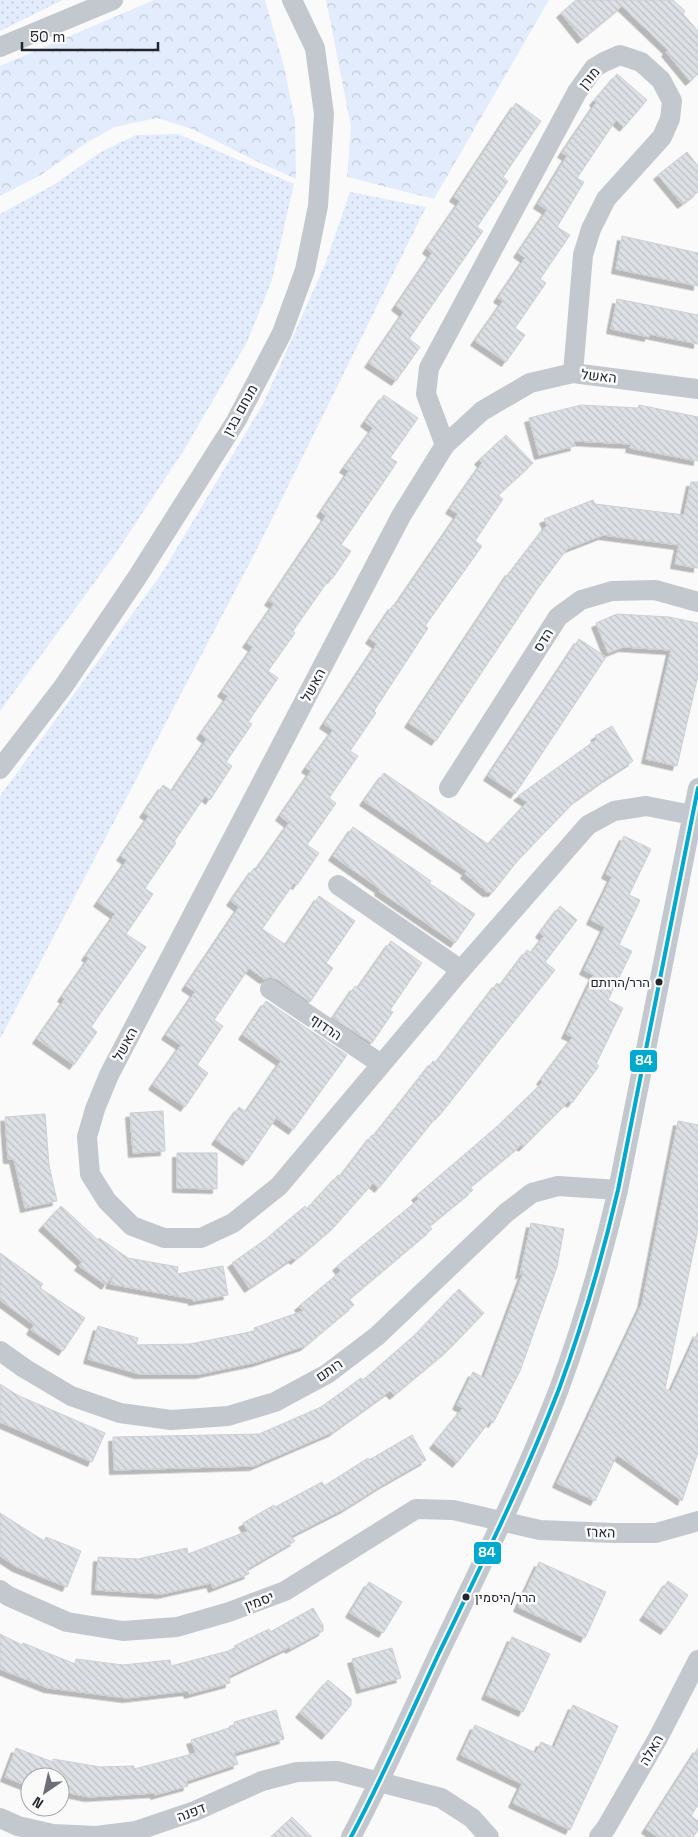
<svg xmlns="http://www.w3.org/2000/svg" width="698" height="1837" font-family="'Space Grotesk',Heebo,sans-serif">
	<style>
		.grass { fill: url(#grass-dots) }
		.park { fill: url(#park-crowns) }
		.building { fill: url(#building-back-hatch); stroke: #cccfd3; filter: url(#shadow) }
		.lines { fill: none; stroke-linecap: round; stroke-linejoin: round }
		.minor { stroke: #c3c7ce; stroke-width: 20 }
		.bus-1-casing { stroke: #fafafa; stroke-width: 8 }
		.bus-1 { stroke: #00a9ce; stroke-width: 4 }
		.bus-dot { fill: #20252f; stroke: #fafafa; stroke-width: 2 }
		.labels { text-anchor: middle; stroke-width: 5; stroke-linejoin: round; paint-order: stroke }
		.bus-label { font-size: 13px; fill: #20252f; stroke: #fafafa; text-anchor: end }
		.street-label { font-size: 14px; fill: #20252f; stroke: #fafafa }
		.line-badge { stroke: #fafafa; stroke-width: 2 }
		.badge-label { font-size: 14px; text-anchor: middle; font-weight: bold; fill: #fff }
	</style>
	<defs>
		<pattern id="grass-dots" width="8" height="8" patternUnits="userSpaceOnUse" patternTransform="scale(1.25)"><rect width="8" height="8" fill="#e3ecfc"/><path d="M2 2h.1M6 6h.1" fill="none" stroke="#c2cad8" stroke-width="1.8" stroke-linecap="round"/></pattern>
		<pattern id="park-crowns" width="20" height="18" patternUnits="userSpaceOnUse" patternTransform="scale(1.25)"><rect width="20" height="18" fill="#e3ecfc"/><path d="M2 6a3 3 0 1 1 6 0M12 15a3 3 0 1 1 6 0" fill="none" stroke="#c2cad8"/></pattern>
		<pattern id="building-back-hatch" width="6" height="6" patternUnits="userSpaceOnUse" patternTransform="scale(1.25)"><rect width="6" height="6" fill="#dde0e4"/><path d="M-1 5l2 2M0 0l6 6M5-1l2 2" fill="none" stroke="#bdc0c4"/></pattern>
		<filter id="shadow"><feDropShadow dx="-4.5" dy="4.5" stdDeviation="0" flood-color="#0004"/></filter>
	</defs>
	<rect width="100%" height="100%" fill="#fafafa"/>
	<g class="grass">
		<path d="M0,0H63L0,31Z"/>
		<path d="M178,134L294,184L272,280L247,342L184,450L114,556L0,711V214L55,184L99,153L136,135Z"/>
		<path d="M350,192L426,207L257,549L0,1039V796L162,573L263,404L326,262Z"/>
	</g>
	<g class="park">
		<path d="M154,0H265L284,66L295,121L296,179L254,160L192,129L157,118L115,127L86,143L41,175L0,196V66Z"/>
		<path d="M326,0H549L434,199L347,177L351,127Z"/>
	</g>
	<g class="building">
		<path d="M576,0H673L685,11L683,14L698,31V74L690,81L666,52L668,50L622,6L582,39L561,13Z"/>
		<path d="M617,74L647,100L624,127L616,120L577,178L584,182L557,227L570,235L540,279L546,283L515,328L525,335L506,362L475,341L503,301L498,298L525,258L518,253L547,210L538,204L567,156L562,153L596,103L594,101Z"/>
		<path d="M516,103L541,121L503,177L508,181L477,227L483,231L409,339L420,347L396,381L369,363L404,312L396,306L432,253L427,249L460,201L454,197Z"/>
		<path d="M687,152L698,166V192L682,204L658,175Z"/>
		<path d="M622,236L698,253V286L616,269Z"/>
		<path d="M617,299L698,315V344L649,334V337L611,329Z"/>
		<path d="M384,395L418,418L390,458L397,462L341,545L351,551L332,579L330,578L293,631L295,633L268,671L278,678L248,722L252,724L226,762L232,766L210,800L205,796L174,842L176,843L145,888L153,894L126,934L146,947L91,1027L97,1032L74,1065L37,1039L65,999L62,997L89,958L86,956L115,914L98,902L127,860L121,856L149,816L144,813L163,785L172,791L207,739L201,734L228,696L222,692L253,647L247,643L274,604L269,601L326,516L321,512L349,471L344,468L373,428L365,422Z"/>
		<path d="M581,405L638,408L639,405L698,417V461L630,448L631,444L574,441L575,446L539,455L529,418Z"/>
		<path d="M506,435L533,463L498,495L503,499L475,541L482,546L425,626L428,628L374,711L376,713L350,751L358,756L329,798L336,803L307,845L319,853L297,885L294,883L262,929L286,945L319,896L355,921L326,963L333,968L310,1002L277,979L270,977L264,979L249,968L214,1020L223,1026L197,1065L208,1073L185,1107L153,1085L181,1045L166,1035L195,992L186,986L239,907L231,901L254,868L256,870L289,823L280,816L311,771L306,768L333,730L324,724L377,644L370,639L393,605L395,606L458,514L450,509L482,463L479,460Z"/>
		<path d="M691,482H698V568L675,564L679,545L603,535L567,549L538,588L436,741L409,723L510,571L511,572L547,525L544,519L593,500L595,504L684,515Z"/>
		<path d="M617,614L669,617L698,623V675L677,766L646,759L671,650L623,647L608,653L596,623Z"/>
		<path d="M579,639L606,657L515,794L488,776Z"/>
		<path d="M612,726L633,761L605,779L576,800L518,860L493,892H487L465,874L467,871L364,801L384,773L488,844L527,802L518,796L597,739L595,736Z"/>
		<path d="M353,827L431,881L429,883L475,914L455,943L379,891L380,889L333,856Z"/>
		<path d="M624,836L651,849L629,895L640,900L619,945L632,951L608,1000L623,1008L596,1064L599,1066L572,1103L569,1101L523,1147L521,1145L470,1187L473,1190L429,1226L432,1229L349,1299L354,1305L305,1346L257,1362L200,1374H139L88,1359L98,1326L138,1338L136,1345L190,1344L255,1331L254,1328L303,1311L299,1306L341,1271L337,1266L419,1199L416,1196L500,1124L543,1082L541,1080L573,1037L566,1034L594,975L584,970L605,927L591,920L612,877L606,874Z"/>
		<path d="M560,906L577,920L545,962L555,970L439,1116L438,1115L379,1188L373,1183L334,1227L295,1260L293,1258L249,1288L232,1263L266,1239L305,1206L307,1209L338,1175L340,1177L372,1135L374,1136L433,1061L436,1063L497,983L500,986L527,950L531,953L544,936L540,933Z"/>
		<path d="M391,941L422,963L390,1010L393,1012L372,1043L333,1018L355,986L358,988Z"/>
		<path d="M266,1001L347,1055L293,1130L276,1118L247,1161L216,1140L239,1107L246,1112L281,1061L243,1035Z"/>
		<path d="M163,1111L165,1151L133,1153L130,1113Z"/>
		<path d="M45,1114L49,1165L57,1201L25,1208L14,1159H8L5,1117Z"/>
		<path d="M678,1121L698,1125V1229L665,1389L671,1391L698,1332V1452L682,1501L617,1455L595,1501L557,1483L642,1304Z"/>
		<path d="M177,1153H217V1189L177,1188Z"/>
		<path d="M61,1206L98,1240L99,1238L128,1258L178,1267L177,1274L223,1266L228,1295L193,1301V1299L110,1284L114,1273L106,1285L79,1266L82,1262L43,1226Z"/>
		<path d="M531,1223L564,1229L557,1267L520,1371L493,1423L490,1421L457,1463L434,1444L463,1408L457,1405L473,1372L484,1378L524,1271L520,1275Z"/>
		<path d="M0,1253L43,1284L40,1288L85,1318L63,1351L31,1330L34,1325L0,1300Z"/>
		<path d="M459,1289L484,1313L449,1349L394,1395L390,1391L333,1432L254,1466L114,1470L113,1437L259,1434L321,1407L361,1378L363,1380L417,1333Z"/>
		<path d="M0,1384L17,1395L105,1433L92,1462L0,1422Z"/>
		<path d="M412,1435L426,1460L384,1484L346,1508L291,1536L295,1541L247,1569L249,1574L213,1588L211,1583L162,1594L96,1590L98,1557L138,1559L187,1548L188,1554L248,1531L243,1523L274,1505L275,1507L322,1482L324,1486L368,1458L369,1460Z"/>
		<path d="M0,1513L44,1541L46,1537L81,1551L67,1587L17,1567L0,1556Z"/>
		<path d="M539,1562L606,1592L585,1638L518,1607Z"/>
		<path d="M668,1581L688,1595L665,1630L644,1616Z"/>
		<path d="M369,1582L402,1602L383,1633L350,1613Z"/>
		<path d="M313,1608L323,1625V1631L290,1649L289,1647L229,1676L230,1683L189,1694L188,1691L127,1698L48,1688L0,1669V1634L22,1645L23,1643L75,1664L76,1659L123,1665L170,1660L171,1666L236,1649L234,1646L269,1629L270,1632Z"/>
		<path d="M512,1637L550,1654L523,1712L486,1695Z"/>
		<path d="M392,1648L401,1678L361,1689L352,1659Z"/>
		<path d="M328,1680L351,1699V1705L326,1735L300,1713Z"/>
		<path d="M573,1705L618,1726L570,1830L513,1803L522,1784L461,1755L475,1725L536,1753L541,1742L554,1748Z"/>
		<path d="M276,1710L284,1739L234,1753L238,1764L187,1781L188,1786L155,1795V1793L89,1797L60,1791V1777H30V1787L5,1777L16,1748L53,1762V1759L100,1767L134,1766V1769L196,1753L191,1740L235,1726L234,1722Z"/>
		<path d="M698,1748V1805L691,1816L698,1821V1830L693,1837H658L646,1829Z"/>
		<path d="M292,1817L312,1837H271Z"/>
	</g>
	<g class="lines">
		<g class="minor">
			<path d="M0,47L113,0"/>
			<path d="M445,445L426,394L429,368L577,92L594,68L604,62L620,55L641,62L661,80L672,101L670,119L662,137L606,199L591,229L583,255L573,373"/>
			<path d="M0,769L63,687L138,576L236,421L282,333L305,270L318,206L324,114L315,48L292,0"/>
			<path d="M449,788L558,617L581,600L612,591L655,590L698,602"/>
			<path d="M692,815L646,806L614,811L588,825L461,970L279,1186L233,1223L201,1238H164L132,1226L107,1201L90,1174L87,1137L95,1109L109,1075L401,516L445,445L482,411L530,383L573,373L698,389"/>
			<path d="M338,885L461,970"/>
			<path d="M270,989L381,1064"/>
			<path d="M0,1351L24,1368L71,1396L120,1413L171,1420L228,1416L275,1402L327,1374L377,1336L507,1212L532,1193L558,1186L618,1190"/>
			<path d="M0,1590L8,1596L67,1622L123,1631L177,1627L229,1612L285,1591L416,1509L453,1510L540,1530L614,1533H656L698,1521"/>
			<path d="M0,1818L18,1826L53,1834L96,1836L136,1831L195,1811L262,1781L297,1772L337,1771L441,1798L472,1818L489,1837"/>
			<path d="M351,1837C383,1777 410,1715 439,1653C481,1566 524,1479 559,1389C583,1324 602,1258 618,1190L698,788"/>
			<path d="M599,1837L606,1828L658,1738L698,1660"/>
		</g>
		<g class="bus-1-casing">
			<path id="bus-1" d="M351,1837C383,1777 410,1715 439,1653C481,1566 524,1479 559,1389C583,1324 602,1258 618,1190L698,788"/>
		</g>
		<use href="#bus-1" class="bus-1"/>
	</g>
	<g class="bus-dot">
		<circle cx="659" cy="982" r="4.5"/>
		<circle cx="466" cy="1597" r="4.5"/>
	</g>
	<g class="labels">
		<g class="bus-label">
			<text x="650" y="987">הרר/הרותם</text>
			<text x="475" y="1602" text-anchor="start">הרר/היסמין</text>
		</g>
		<g class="street-label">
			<text transform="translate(589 78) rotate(-50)" y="5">מורן</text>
			<text transform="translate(599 376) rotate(6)" y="5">האשל</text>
			<text transform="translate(240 410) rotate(-61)" y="5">מנחם בגין</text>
			<text transform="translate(543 640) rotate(-58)" y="5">הדס</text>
			<text transform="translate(313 685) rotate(-62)" y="5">האשל</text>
			<text transform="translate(326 1027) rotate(34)" y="5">הרדוף</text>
			<text transform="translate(125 1044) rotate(-62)" y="5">האשל</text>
			<text transform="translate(329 1370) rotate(-34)" y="5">רותם</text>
			<text transform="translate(601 1532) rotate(2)" y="5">הארז</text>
			<text transform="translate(259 1601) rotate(-21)" y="5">יסמין</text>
			<text transform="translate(651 1750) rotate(-60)" y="5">האלה</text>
			<text transform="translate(191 1812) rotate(-21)" y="5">דפנה</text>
		</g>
	</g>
	<g class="line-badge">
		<rect x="629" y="1049" width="29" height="24" rx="5" fill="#00a9ce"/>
		<rect x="473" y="1541" width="29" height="24" rx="5" fill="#00a9ce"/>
	</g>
	<g class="badge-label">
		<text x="644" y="1065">84</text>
		<text x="487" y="1557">84</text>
	</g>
	<g transform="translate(45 1792) rotate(214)"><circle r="24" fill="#fafafa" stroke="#a3a5a9"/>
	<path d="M0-4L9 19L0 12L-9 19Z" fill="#6c7076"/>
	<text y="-8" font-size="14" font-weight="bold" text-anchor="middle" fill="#20252f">N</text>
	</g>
	<path d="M22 42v8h136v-8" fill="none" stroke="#20252f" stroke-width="2.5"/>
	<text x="30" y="42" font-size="15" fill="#20252f" stroke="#fafafa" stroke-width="4" paint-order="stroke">50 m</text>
</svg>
